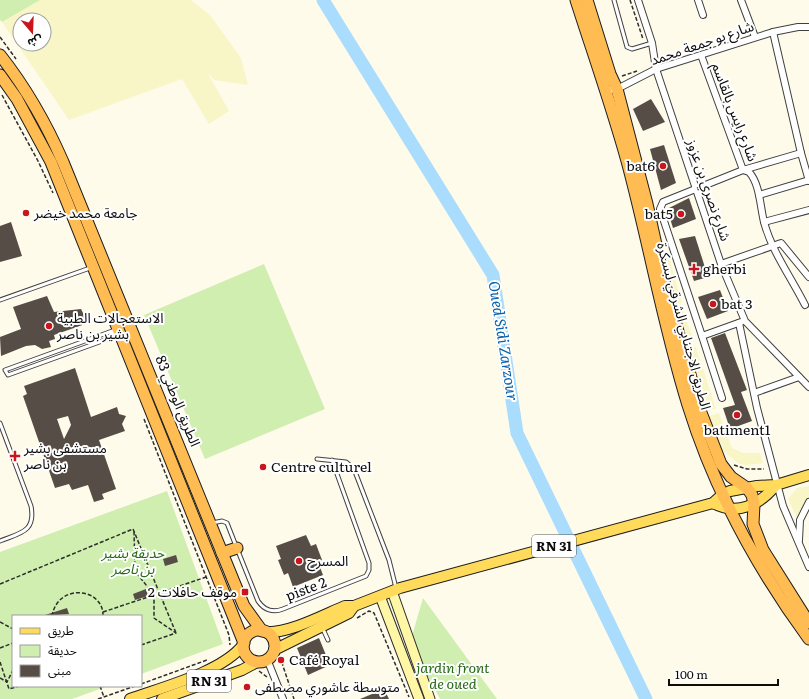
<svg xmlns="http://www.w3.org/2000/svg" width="809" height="699" font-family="Literata,'Noto Sans Arabic',serif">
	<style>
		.farmland { fill: #f8f5c7; fill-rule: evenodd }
		.green { fill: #cfeeb0 }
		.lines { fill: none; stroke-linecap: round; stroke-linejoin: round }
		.river { stroke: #a9dcfd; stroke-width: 13 }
		.building { fill: #564d47; fill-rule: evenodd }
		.service-casing { stroke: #3f3f3f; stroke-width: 5 }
		.minor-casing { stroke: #3f3f3f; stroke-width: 8 }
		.secondary-casing { stroke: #2e2e2e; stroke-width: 11 }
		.primary-casing { stroke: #1d1d1d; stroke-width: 12 }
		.trunk-casing { stroke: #1d1d1d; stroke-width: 13 }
		.path { stroke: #2e2e2e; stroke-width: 1.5; stroke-dasharray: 4 2; stroke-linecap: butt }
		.service { stroke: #fff; stroke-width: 3 }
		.minor { stroke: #fff; stroke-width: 6 }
		.secondary { stroke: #fff6a6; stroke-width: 9 }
		.primary { stroke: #ffda5b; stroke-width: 10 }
		.trunk { stroke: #ffbc52; stroke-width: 11 }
		.poi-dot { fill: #ca161b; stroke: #fff; stroke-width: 1.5 }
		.labels { text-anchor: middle; stroke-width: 4; stroke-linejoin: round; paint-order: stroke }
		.shield { fill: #fff; stroke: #555; stroke-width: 1 }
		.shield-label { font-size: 13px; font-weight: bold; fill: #0c0c0c }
		.street-label { font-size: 14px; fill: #0c0c0c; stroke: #fff }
		.poi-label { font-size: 14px; fill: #0c0c0c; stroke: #fff; text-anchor: start }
		.park-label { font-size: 14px; font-style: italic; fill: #266a16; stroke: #fff }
		.water-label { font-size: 15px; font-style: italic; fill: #0961aa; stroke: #fff }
	</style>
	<rect width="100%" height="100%" fill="#fffbeb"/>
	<g class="farmland">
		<path d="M40,0H191L210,15L241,58L248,85L214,80L207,72L229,111L209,124L182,79L69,120L2,22ZM20,20H44V44H20Z"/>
		<path d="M667,251L682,303L678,304L665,252Z"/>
		<path d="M683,307L687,322L694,341L688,342L679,308Z"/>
		<path d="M696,347L716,409L707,410L689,348Z"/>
		<path d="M719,413L732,448L743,453H760L763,463L747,465L739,464L722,450L709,416Z"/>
		<path d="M809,486V496L797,518L788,499L797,488Z"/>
	</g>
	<g class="green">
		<path d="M0,0H40L2,22L0,20Z"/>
		<path d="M264,264L325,409L205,459L144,315Z"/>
		<path d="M167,491L223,644L141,674V616H13V686H108L72,699H0V552Z"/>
		<path d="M423,598L497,699H440L410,643Z"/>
	</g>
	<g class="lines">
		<path class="river" d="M323,0L493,275L517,433L646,699"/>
	</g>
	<g class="building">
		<path d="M651,99L665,122L643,131L633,109Z"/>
		<path d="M664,145L676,183L661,190L650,149Z"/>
		<path d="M689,198L696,219L673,228L667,209Z"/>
		<path d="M11,222L22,256L0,262V226Z"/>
		<path d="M695,236L708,277L694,281L679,239Z"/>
		<path d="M720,290L728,311L707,319L698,297Z"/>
		<path d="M47,296L54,312L81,309L88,323L54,335L55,339L49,341L51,347L42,349L35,345L26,346L1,356L0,337L21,329L13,307Z"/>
		<path d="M725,333L747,390L741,392L752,421L730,429L723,408L735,405L711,338Z"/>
		<path d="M75,368L91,417L117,407L119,414L126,416L122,424L125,431L99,440L116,489L102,494L104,499L94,502L88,485L72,490L69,484L55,488L23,396L27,394L24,386ZM68,416L71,425L64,439L57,419Z"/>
		<path d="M306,535L311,546L316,544L322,560L318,562L323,575L293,587L288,573L284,575L278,560L281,559L276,546Z"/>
		<path d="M176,555L178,562L165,566L163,559Z"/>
		<path d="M146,589L148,596L135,600L133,594Z"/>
		<path d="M67,608L69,614L45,616V615Z"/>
		<path d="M319,638L330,665L308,675L297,648Z"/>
		<path d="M384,689L389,699H360Z"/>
	</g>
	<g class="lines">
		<g class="service-casing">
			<g id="service">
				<path d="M614,0L627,47L632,49L652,43"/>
				<path d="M0,300L90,268"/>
				<path d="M115,330L5,370L8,375L105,340L116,331"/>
				<path d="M0,423L31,506C36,532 20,533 0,541"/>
				<path d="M317,459L346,462L354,469L389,560L396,588"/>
				<path d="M212,523L222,521L227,523L236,546"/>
				<path d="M238,551L258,601C264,610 273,613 283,609L366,576L369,570V563L332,460"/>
				<path d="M322,627L328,640"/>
			</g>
		</g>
		<g class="minor-casing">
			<g id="minor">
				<path d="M638,0L652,43L656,69L721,264L745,321L809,387"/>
				<path d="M698,0L703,15"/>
				<path d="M741,0L755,37"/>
				<path d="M773,32L801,153L809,181"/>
				<path d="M701,55L743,170L749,172C760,184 760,206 764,222C772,252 791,277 805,305"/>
				<path d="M605,91L617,89L656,69L773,32L798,27H809"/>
				<path d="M759,195L809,180"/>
				<path d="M764,222L809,210"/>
				<path d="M721,264L781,243L809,277"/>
				<path d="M739,323L757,408L783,506L809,567"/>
				<path d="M702,336L660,209L663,202L743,170L801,153"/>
				<path d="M754,393L799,377"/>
				<path d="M722,398L702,336L741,322"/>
				<path d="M799,540L800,520L809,502"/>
				<path d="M267,659L283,699"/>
			</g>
		</g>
		<g class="secondary-casing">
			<g id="secondary">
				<path d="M392,591L430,699"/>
				<path d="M380,596L419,699"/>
			</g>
		</g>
		<g class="primary-casing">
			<g id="primary">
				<path d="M713,503C737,516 760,505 776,485"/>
				<path d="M265,632C288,634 323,615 345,606H354L400,588L713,503L723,494L730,491L757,486L776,485L809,475"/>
				<path d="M274,650L349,613L354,606"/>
				<path d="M130,699C163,687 222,672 243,645"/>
				<path d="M162,699L242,670L257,662"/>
			</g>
		</g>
		<g class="trunk-casing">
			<g id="trunk">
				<path d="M576,0C593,53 612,107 627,161C649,242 663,325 688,405C714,489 757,568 809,639"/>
				<path d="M587,0L610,74L617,89L647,204L665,285L700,410L721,464L731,477L747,488L752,495L754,504L753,524L763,550L809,623"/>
				<path d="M0,55C26,88 46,123 63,162L234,582L244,606L262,631"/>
				<path d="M0,75L17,99L51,162L244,643"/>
				<path d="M222,553L237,548"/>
				<circle cx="259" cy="646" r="16"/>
			</g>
		</g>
		<g class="path">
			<path d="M630,0L643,39"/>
			<path d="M0,37L16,59"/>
			<path d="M622,76L637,71"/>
			<path d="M2,95L38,161L53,193"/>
			<path d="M144,419L229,635L230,645"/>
			<path d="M734,465L747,469H764"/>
			<path d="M0,584L133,529L176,633"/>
			<path d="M103,612L154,595L135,571L134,531"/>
			<path d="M52,616C58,582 104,588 103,616"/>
			<path d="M357,618L369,611L374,613L409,697"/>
			<path d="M0,622L13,629"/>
			<path d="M141,645L176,633L154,618V595L206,577"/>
			<path d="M0,648L13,643"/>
			<path d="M283,656L282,663L294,699"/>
			<path d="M0,662L9,689L19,686"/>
			<path d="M259,671L267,677"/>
			<path d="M0,678L7,682L13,670"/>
			<path d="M141,684L207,660"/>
			<path d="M100,686L104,697"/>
			<path d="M98,699L135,686"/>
		</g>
		<use href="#service" class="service"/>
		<use href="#minor" class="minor"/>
		<use href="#secondary" class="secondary"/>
		<use href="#primary" class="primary"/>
		<use href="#trunk" class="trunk"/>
	</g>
	<g class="poi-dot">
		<circle cx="663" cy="166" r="4"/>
		<circle cx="26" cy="213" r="4"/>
		<circle cx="681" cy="214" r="4"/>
		<path d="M692 263h4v4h4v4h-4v4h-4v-4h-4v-4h4z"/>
		<circle cx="713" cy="304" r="4"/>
		<circle cx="49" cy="326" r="4"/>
		<circle cx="737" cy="415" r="4"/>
		<path d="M13 450h4v4h4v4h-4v4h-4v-4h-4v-4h4z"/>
		<circle cx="263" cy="467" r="4"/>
		<circle cx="299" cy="561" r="4"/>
		<rect x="241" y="588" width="8" height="8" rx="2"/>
		<circle cx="281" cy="660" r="4"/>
		<circle cx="247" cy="687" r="4"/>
	</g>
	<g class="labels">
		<g class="shield">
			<rect x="532" y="535" width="44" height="22" rx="3"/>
			<rect x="187" y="670" width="44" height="22" rx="3"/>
		</g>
		<g class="shield-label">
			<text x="554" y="551">RN 31</text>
			<text x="209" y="686">RN 31</text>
		</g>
		<g class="street-label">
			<text transform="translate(702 43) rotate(-19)" y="5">شارع بو جمعة محمد</text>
			<text transform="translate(735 112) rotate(69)" y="5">شارع رايس بالقاسم</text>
			<text transform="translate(709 190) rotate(71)" y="5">شارع نصري بن عزوز</text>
			<text transform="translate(684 326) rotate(75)" y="5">الطريق الاجتنابي الشرقي لبسكرة</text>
			<text transform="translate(178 401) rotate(68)" y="5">الطريق الوطني 83</text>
			<text transform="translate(306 589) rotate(-21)" y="5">piste 2</text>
		</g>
		<g class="poi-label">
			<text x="655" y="171" text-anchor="end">bat6</text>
			<text x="34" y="218">جامعة محمد خيضر</text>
			<text x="673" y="219" text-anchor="end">bat5</text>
			<text x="703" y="274">gherbi</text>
			<text x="721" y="309">bat 3</text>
			<text x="57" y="323">الاستعجالات الطبية<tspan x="57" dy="16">بشير بن ناصر</tspan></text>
			<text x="737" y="435" text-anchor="middle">batiment1</text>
			<text x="24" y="453">مستشفى بشير<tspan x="24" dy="16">بن ناصر</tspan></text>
			<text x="271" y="472">Centre culturel</text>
			<text x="307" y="566">المسرح</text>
			<text x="237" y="597" text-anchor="end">موقف حافلات 2</text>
			<text x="289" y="665">Café Royal</text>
			<text x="255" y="692">متوسطة عاشوري مصطفى</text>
		</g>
		<g class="park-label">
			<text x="133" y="558">حديقة بشير<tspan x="133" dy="16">بن ناصر</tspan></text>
			<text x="453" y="673">jardin front<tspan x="453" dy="16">de oued</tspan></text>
		</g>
		<g class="water-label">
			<text transform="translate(503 341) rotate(81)" y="5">Oued Sidi Zarzour</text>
		</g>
	</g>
	<rect x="12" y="615" width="130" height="72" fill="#ffffff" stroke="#9e9e9e"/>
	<rect x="20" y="628" width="20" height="6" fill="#ffda5b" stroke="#9e9e9e"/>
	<text x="48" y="635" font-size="12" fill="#0c0c0c">طريق</text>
	<rect x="20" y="645" width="20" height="12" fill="#cfeeb0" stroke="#9e9e9e"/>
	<text x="48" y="655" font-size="12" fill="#0c0c0c">حديقة</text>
	<rect x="20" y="665" width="20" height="12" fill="#564d47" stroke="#9e9e9e"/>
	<text x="48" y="675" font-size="12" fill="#0c0c0c">مبنى</text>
	<g transform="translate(32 32) rotate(161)"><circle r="19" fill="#ffffff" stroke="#9e9e9e"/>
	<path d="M0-3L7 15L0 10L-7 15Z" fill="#ca161b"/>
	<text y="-6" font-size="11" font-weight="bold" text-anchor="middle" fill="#0c0c0c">ش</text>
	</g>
	<path d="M669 679v6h109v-6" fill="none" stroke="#0c0c0c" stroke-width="2"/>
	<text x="675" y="679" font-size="12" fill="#0c0c0c" stroke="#ffffff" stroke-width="3" paint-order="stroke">100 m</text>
</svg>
